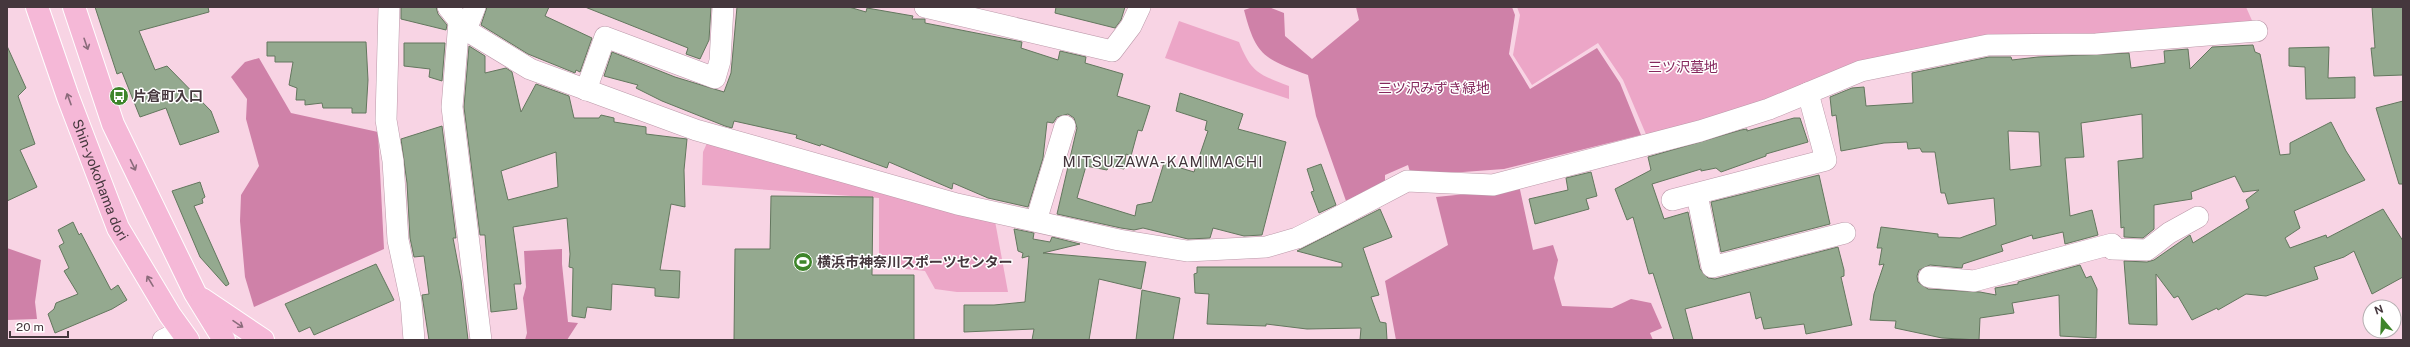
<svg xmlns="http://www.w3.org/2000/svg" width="2410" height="347" font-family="'Public Sans','Noto Sans JP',sans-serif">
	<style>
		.green { fill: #eca6c7 }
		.forest { fill: #cf81a8 }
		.building { fill: #94a98f; stroke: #63775e; fill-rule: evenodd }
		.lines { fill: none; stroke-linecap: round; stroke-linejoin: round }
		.minor-casing { stroke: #bb99a9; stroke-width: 22 }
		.major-casing { stroke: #fff; stroke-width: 24 }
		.minor { stroke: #fff; stroke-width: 21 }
		.major { stroke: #f5b8d7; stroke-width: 22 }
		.oneway { stroke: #8b6b7b }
		.labels { text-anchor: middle; stroke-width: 3; stroke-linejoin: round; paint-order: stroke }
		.park-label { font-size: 14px; fill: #85285d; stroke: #fff }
		.poi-label { font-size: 14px; font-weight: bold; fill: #45373d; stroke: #fff; text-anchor: start }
		.street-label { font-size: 14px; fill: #45373d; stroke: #fff }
		.neighbourhood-label { font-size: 15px; letter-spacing: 1px; fill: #45373d; stroke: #fff }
	</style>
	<rect width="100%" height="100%" fill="#f8d4e4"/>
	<g class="green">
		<path d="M1517,7H2246L2254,25L2068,35L1807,90L1648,139L1623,80L1598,43L1532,85L1513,55L1520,15Z"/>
		<path d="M1179,21L1239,42C1252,74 1259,74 1289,86V99L1165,58Z"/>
		<path d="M707,143L995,221L1008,292H957L935,289L925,271L879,266V198L702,185L703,152Z"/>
	</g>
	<g class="forest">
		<path d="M1253,7H1269L1284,13L1285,36L1312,59L1359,20L1356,7H1512L1515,15L1509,54L1530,89L1597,48L1620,83L1641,135L1504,169L1463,172H1410L1408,165L1385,175V181L1346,201L1316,116L1308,75C1265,59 1256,57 1244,10Z"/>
		<path d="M259,58L291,113L378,132L384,249L254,307L245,277L240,221L241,195L259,166L246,119L247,99L231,77L245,62Z"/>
		<path d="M1519,185L1533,250L1553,245L1558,260L1554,278L1562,306L1612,308L1631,299L1651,303L1662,328L1650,333L1653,340H1396L1385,281L1448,245L1436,197L1496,191Z"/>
		<path d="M7,248L41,260L35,302L37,319L7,320Z"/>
		<path d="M562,249V264L568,322L578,323L567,340H525L527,333L523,298L526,287L524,251Z"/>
	</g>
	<g class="building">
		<path d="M95,7H208L209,12L139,31L155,70L167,66L211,111L219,132L180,145L166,108L140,117L122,72L117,74Z"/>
		<path d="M401,7H436L438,14L447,25L446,30L401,19Z"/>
		<path d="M487,7H549L545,16L592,38L580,72L576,70L575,73L528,54L481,25Z"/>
		<path d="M585,7H711L709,40L700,59L686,54L688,48Z"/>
		<path d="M737,7H849L866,12L867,8L913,16L912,19H925V23L1022,42L1021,48L1058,60L1060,51L1086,57L1085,63L1123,74L1117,96L1150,106L1142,131L1138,130L1131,156L1126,154L1124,169L1109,166L1107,170L1086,166L1077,198L1135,216L1137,205L1152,202L1164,163L1194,172L1208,131L1205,130L1207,121L1176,111L1180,93L1243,114L1238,129L1286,142L1262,235L1244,236L1213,228L1210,238L1188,239L1143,228L1134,230L1121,228L1057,214L1077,128L1074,118L1068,114L1057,117L1053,123L1047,122L1043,158L1028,207L988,198L953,183L952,189L889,162L887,168L821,144L820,146L796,138L797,135L734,121L732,128L725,126L662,101L636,88L638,85L604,76L612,52L675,77L724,92L731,73Z"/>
		<path d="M1056,7H1125L1121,20L1115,28L1055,13Z"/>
		<path d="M2372,7H2403V75L2374,76L2371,48H2375Z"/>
		<path d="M267,42H366L368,80L366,113H352V108H323L322,103L305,105V100H296L297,88L289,85L293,62H275V56H267Z"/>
		<path d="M404,43H445L442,81L429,77L430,69L404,66Z"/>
		<path d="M2253,45L2255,52L2260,54L2280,155L2290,154V143L2331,122L2346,151L2365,180L2294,211L2300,228L2285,238L2290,248L2326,235L2327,238L2383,209L2403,241V277L2372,294L2354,251L2344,257L2314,267L2318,279L2266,296L2246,294L2218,310L2217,308L2192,320L2178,296L2174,298L2156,274L2157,325L2129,324L2124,261L2147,262L2154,260L2190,235L2193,243L2249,208L2246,200L2259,190L2243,192L2235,176L2191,192L2192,199L2154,205V229L2143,238L2124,237V227L2121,228L2118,161L2143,158L2142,114L2081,123L2084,157L2065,158L2070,216L2092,210L2098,235L2065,244L2063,232L2033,239L2032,235L2001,245L2003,251L1963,264L1962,268L1930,265L1919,270L1917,276L1918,282L1928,289L1980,292L1996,295L1995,288L2018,284V282L2080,265L2086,278L2091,276L2097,289L2096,338L2060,336L2059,295L2012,303L2014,313L1980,318L1979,340L1942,338L1895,328L1896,321L1870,320L1874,294L1884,264L1879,265L1882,248H1877L1881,227L1938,234V237L1960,238L1996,225L1994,198L1948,204L1945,193H1941L1935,152H1922L1920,148L1908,149L1907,142L1884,143L1841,151L1836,115L1832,116L1830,97L1852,88L1864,87L1866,106L1913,103L1912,73L1989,57H2011L2012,60L2038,57L2129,53L2131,68L2165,63L2164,51L2188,49L2190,69L2212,47ZM2008,131L2039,132L2041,166L2010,170Z"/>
		<path d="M7,46L26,88L18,96L35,144L20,150L37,187L7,201Z"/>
		<path d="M469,46L485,56V73L506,68L512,72L521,112L536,84L569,96L574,118H599L601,115L614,118V122L646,127V134L687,139L684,170L685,207L671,204L660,270L680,271L679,298L655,296V288L612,284L611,310L587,307L585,318L572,316L573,268L569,267L570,254L567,218L513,227L521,284H514L517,309L491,312L485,235H480L464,107ZM556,152L558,187L508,200L501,171Z"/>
		<path d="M2329,47L2328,78L2355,77V98L2306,99L2305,67L2289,66V48Z"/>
		<path d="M2403,101V184H2399L2376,108Z"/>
		<path d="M1794,118H1800L1808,142L1766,154V156L1721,172L1716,168L1701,171V169L1652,184L1664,219L1688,212L1700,269L1708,278L1715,279L1838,247L1844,270V276L1841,277L1852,325L1806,334L1804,324L1764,329L1761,317L1756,319L1750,292L1685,309L1693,340H1674L1653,273L1649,274L1633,217L1627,220L1615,189L1651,170L1648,157L1741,130L1747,129V131Z"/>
		<path d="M442,126L456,238H453L461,280L468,340H429L422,295L429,294L424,256L414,257L410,238L407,183L401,139Z"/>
		<path d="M1321,164L1336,205L1319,213L1311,192L1314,191L1307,169Z"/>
		<path d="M1591,172L1597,196L1586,199L1589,209L1535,224L1529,199L1568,190L1566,178Z"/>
		<path d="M1819,175L1830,224L1721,252L1711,202Z"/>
		<path d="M200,182L205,197L202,199L203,203L194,206L229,284L226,286L200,257L172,191Z"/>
		<path d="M771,196L873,197L872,275H914V340H734L735,249H770Z"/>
		<path d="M1380,209L1392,237L1363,248L1379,295L1371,297L1380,322L1386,323L1387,340H1360L1361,328L1307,329L1266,324V326L1207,324L1209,294L1195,293L1194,274L1197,273V267H1342V263L1297,251Z"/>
		<path d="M73,222L79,235L81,233L111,290L118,285L127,300L112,309L55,333L48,314L54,309L56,303L78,294L64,271L69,268L59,246L64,243L58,230Z"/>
		<path d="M1014,229L1034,233L1033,239L1050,242L1052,237L1080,244L1043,253L1146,262L1141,289L1099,279L1089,340H1032L1034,329L964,332V305H994L1025,302L1029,256L1022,258L1023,253L1018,251Z"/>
		<path d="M376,264L394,300L314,335L310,327L299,332L285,304Z"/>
		<path d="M1142,290L1180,298L1173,340H1136Z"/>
	</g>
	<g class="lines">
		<g class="minor-casing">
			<g id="minor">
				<path d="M389,7L386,120L393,161L398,240L411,301L414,340"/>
				<path d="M448,7L466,30L530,69L696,130L957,204L1119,240L1187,251L1266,247L1297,238L1323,225L1407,181L1493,185L1700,131L1769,109L1861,71L1988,45L2096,44L2257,31"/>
				<path d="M925,7L1112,51L1131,26L1140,7"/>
				<path d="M459,21L452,107L481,340"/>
				<path d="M466,30L475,7"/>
				<path d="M586,90L605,37L715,78L720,61L723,7"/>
				<path d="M1697,195L1712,267L1845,233"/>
				<path d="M1672,200L1826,160L1808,93"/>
				<path d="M1036,221L1065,126"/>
				<path d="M2112,249L2147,250L2169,233L2198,217"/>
				<path d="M1929,277L1974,281L2112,244"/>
				<path d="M163,340L177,333"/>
			</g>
		</g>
		<g class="major-casing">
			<g id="major">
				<path id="s1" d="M37,7L68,97L118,228L170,315L188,340"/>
				<path d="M74,7L113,124L195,293L224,340"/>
				<path d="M202,299L263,340"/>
			</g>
		</g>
		<use href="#minor" class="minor"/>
		<use href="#major" class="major"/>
	</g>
	<defs><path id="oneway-shaft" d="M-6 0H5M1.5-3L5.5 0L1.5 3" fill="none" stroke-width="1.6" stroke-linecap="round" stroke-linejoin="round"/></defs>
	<g class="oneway">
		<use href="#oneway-shaft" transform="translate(86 44) rotate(71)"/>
		<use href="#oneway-shaft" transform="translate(69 99) rotate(-110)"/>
		<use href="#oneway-shaft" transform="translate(133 165) rotate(64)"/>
		<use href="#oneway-shaft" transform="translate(150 281) rotate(-121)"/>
		<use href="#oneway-shaft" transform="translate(238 324) rotate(34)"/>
	</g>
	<defs>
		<g id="bus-disc" transform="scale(1)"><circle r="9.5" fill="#3e852b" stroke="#fff"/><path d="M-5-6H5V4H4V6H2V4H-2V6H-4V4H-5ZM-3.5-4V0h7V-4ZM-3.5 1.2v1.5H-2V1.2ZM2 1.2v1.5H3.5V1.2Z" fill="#fff"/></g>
		<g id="stadium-disc" transform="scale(1)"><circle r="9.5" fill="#3e852b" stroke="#fff"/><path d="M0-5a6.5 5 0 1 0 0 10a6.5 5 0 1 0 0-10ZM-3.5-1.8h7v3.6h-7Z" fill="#fff"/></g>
	</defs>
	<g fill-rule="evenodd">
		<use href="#bus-disc" x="119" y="96"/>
		<use href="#stadium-disc" x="803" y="262"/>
	</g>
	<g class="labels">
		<g class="park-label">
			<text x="1683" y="72">三ツ沢墓地</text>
			<text x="1434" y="93">三ツ沢みずき緑地</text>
		</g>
		<g class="poi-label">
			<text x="133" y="101">片倉町入口</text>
			<text x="817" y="267">横浜市神奈川スポーツセンター</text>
		</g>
		<g class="street-label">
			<text dy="5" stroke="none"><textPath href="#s1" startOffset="184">Shin-yokohama dori</textPath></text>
		</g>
		<g class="neighbourhood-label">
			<text x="1163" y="167">MITSUZAWA-KAMIMACHI</text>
		</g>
	</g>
	<rect width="2410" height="347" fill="none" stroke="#45373d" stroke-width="16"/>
	<g transform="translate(2382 319) rotate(341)"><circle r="19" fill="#ffffff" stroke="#b5afb1"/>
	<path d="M0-3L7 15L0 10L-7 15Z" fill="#3e852b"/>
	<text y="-6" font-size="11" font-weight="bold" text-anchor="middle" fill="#45373d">N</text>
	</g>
	<path d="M10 331v6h58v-6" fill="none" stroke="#45373d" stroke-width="2"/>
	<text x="16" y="331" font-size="12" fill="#45373d" stroke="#ffffff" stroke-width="3" paint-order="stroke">20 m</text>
</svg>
